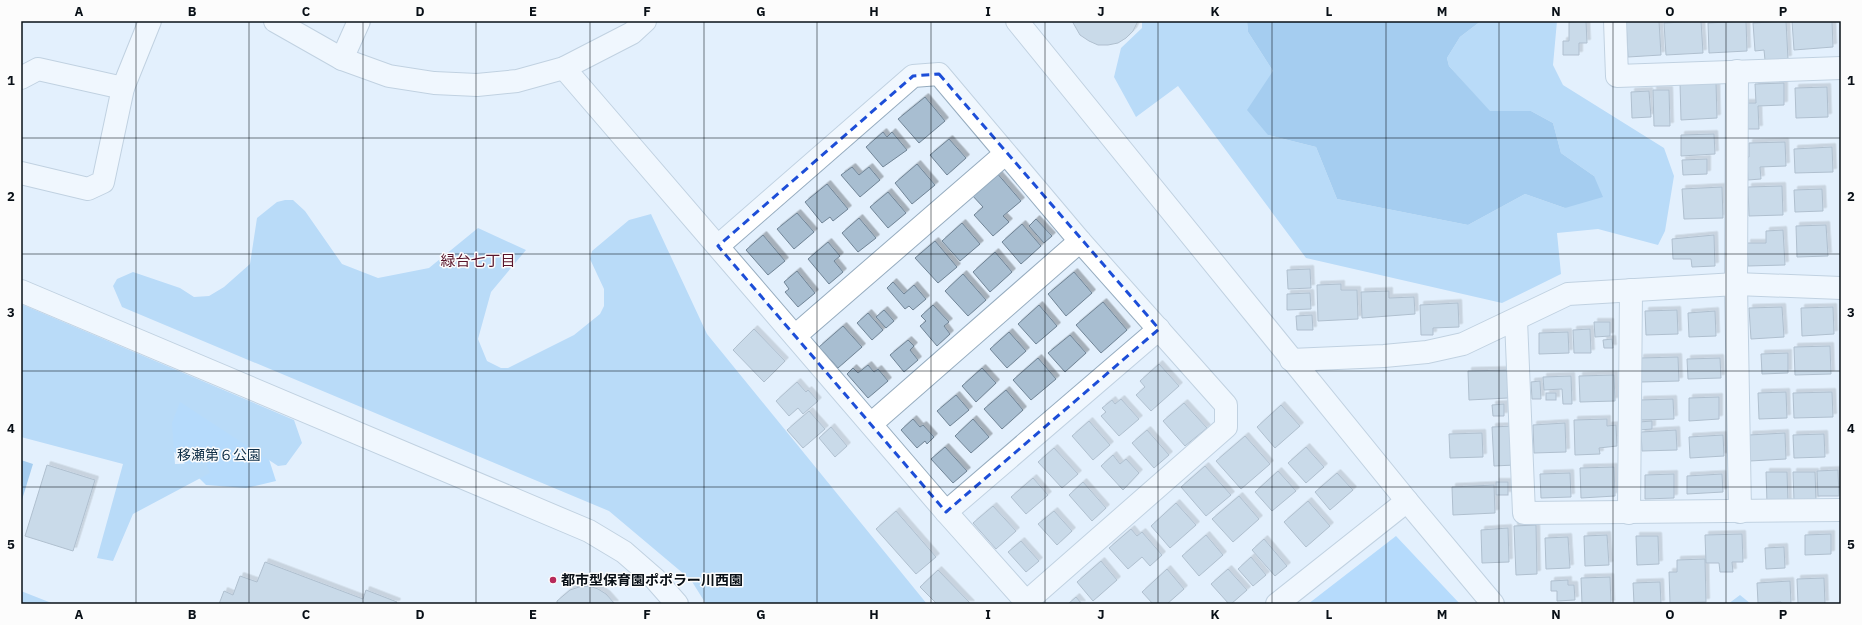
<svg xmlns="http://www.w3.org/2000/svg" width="1862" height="625" font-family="'IBM Plex Sans','Noto Sans JP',sans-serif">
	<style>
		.green { fill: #7ec2fb }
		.forest { fill: #86c0f2 }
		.water { fill: #59a3df }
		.building { fill: #a8bed1; stroke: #708496; filter: url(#shadow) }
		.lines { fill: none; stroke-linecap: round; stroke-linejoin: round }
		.minor-casing { stroke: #96acbf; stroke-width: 24 }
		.tertiary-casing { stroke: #96acbf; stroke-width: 24 }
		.minor { stroke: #fff; stroke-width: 22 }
		.tertiary { stroke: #fff; stroke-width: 22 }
		.marked { fill: none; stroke: #1d4ed8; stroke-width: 3; stroke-dasharray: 8 5; stroke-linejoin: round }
		.grid { fill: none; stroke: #091017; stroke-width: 1; stroke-opacity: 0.55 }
		.poi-dot { fill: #b7295a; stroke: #fcfcfc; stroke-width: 1.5 }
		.labels { text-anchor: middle; stroke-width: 3; stroke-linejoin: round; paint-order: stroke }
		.park-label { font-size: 14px; fill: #0f2f48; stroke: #fcfcfc }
		.poi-label { font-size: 14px; font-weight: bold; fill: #091017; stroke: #fcfcfc; text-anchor: start }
		.neighbourhood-label { font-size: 15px; fill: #59152b; stroke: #fcfcfc }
		.neatline { fill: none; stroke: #091017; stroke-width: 1.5 }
		.grid-label { font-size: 13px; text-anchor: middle; font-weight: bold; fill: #091017 }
	</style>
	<defs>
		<filter id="shadow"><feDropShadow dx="3.5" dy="-3.5" stdDeviation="0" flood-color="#0004"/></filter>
	</defs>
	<rect width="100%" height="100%" fill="#e3f0fd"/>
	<g class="green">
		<path d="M185,396L265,447L276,481L246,488L206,485L180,459L139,409Z"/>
		<path d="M1396,536L1460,604H1308Z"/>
	</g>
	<g class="forest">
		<path d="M1142,21H1247L1248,32L1273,71L1268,135L1316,147L1337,199L1468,225L1525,194L1565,208L1594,176L1561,153L1553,123L1531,111L1490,112L1449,66L1447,58L1460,37L1481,21H1557L1553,65L1563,85L1664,148L1674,176L1665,231L1658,245L1598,229L1557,233L1561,274L1502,303L1306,258L1178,86L1136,117L1114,77L1121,48L1142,28Z"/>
		<path d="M285,200H293L305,211L342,264L378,278L429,268L478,228L526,250L491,292L478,339L487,361L501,368H508L574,335L600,314L604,306V289L590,259L592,251L629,220L651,214L707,334L927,604H706L691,580L609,511L122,307L113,286L117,279L133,272L180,288L194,297L209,296L224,287L250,264L257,218L277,202Z"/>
		<path d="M21,304L294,420L302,443L286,465L278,466L180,402L172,423L175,464L206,463L210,473L133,514L113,561L97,558L123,464L21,437Z"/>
		<path d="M21,591L54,604H21Z"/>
		<path d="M1740,595L1751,604H1728Z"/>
	</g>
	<g class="water">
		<path d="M1247,21H1481L1460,37L1447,58L1449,66L1490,111H1531L1553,123L1561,153L1594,176L1603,197L1565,208L1525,194L1468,225L1337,199L1316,147L1268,135L1247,110L1273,71L1248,32Z"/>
		<path d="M21,460L33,464L21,503Z"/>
	</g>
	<g class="building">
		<path d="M1072,21H1138L1133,31L1126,38L1118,43L1108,45H1098L1089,41L1080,35Z"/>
		<path d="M1586,21L1587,43H1579V55H1563V41H1569V22Z"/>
		<path d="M1626,21H1659L1661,55L1628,57Z"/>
		<path d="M1701,21L1703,53L1666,55L1664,23Z"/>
		<path d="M1746,21L1747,51L1709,53L1708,23Z"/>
		<path d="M1786,21L1788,59L1765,60L1764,50L1755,51L1753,23Z"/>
		<path d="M1792,21H1832L1833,47L1794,50Z"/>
		<path d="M1716,82L1717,118L1681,120L1680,83Z"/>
		<path d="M1784,83V105L1758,106L1759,129H1746L1745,103H1756L1755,84Z"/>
		<path d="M1827,87L1828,117L1796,118L1795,88Z"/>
		<path d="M1653,90H1669L1670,126H1654Z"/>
		<path d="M1649,91L1651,117L1632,118L1631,92Z"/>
		<path d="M925,97L945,121L919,143L898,119Z"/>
		<path d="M883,132L887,137L892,132L907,150L883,167L866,147Z"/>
		<path d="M1714,134L1715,154L1681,156V135Z"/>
		<path d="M949,139L966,158L947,175L930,155Z"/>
		<path d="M1785,142L1786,166L1760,167L1761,179L1748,180L1747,157H1749V143Z"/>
		<path d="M1832,147L1833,172L1795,173L1794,149Z"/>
		<path d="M1707,159V174L1683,175L1682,160Z"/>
		<path d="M917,164L935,185L912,204L895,183Z"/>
		<path d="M852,167L859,175L869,167L880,180L860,197L841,175Z"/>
		<path d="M996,172L1021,201L1003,216L1009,222L993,236L974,215L983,207L971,194Z"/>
		<path d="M827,184L848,209L833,221L830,217L822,223L805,202Z"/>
		<path d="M1782,186L1783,215L1749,216L1748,187Z"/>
		<path d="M1722,187L1723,218L1684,219L1682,189Z"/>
		<path d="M1822,189L1823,211L1795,212L1794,190Z"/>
		<path d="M888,192L906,213L888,228L870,207Z"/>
		<path d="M797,213L814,232L794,249L777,229Z"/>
		<path d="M859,218L876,238L858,252L842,233Z"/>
		<path d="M1036,219L1052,236L1044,243L1029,226Z"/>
		<path d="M962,223L980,244L960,261L942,241Z"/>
		<path d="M1022,224L1041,246L1021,264L1002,242Z"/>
		<path d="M1826,225L1828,256L1797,257L1796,226Z"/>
		<path d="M1783,230L1785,265L1748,266L1747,243H1766V231Z"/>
		<path d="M763,235L785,261L768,275L746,250Z"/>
		<path d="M1714,235L1715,266L1692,267L1691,259H1673L1672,239Z"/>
		<path d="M935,241L957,267L938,283L915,258Z"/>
		<path d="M828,242L840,256L834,261L843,272L829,284L808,259Z"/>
		<path d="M995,252L1012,272L990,292L973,272Z"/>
		<path d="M1310,269L1311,288L1288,289L1287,270Z"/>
		<path d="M797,271L815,293L798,307L785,292L789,289L784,282Z"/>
		<path d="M1074,272L1092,293L1066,316L1048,294Z"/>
		<path d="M963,274L986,300L968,316L945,291Z"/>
		<path d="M893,282L904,294L914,285L926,299L913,310L909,306L905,309L887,288Z"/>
		<path d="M1341,284V290H1357L1358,319L1318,321L1317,285Z"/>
		<path d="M1389,291V298L1414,297L1415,314L1362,318L1361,292Z"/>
		<path d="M1310,293L1311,309L1287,310V294Z"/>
		<path d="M1103,302L1127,330L1101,353L1076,325Z"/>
		<path d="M1458,303L1459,327L1433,328V335H1421L1420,305Z"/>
		<path d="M933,305L949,322L944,326L950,334L937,346L920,326L926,321L921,316Z"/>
		<path d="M1039,305L1057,326L1036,344L1018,324Z"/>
		<path d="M1782,307L1784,337L1751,339L1749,308Z"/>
		<path d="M1833,307L1834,334L1802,336L1801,308Z"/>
		<path d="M884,310L894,321L886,328L876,317Z"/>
		<path d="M1677,310L1678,334L1646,335L1645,311Z"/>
		<path d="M1715,311L1716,336L1689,337L1688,313Z"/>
		<path d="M868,313L883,330L872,340L857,323Z"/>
		<path d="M1312,315L1313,330H1297L1296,316Z"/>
		<path d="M1594,322H1610V336L1595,337Z"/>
		<path d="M843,326L862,347L838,368L819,347Z"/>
		<path d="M754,329L785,361L764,382L733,350Z"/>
		<path d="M1590,329L1591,353H1574L1573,330Z"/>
		<path d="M1009,332L1026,351L1007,368L990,349Z"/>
		<path d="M1568,332L1569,353L1539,354V333Z"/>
		<path d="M1070,335L1086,353L1065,372L1048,353Z"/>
		<path d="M1612,339L1613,348H1604L1603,340Z"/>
		<path d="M908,340L914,346L910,350L918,360L904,372L890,355Z"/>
		<path d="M1830,346L1831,374L1795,375L1794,347Z"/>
		<path d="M1788,353V373L1762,374L1761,354Z"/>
		<path d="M1678,357L1679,381L1641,382L1640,358Z"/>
		<path d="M1038,358L1056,379L1031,400L1013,380Z"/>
		<path d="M1720,358L1721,378L1688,379L1687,359Z"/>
		<path d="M1159,364L1179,386L1151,411L1136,395L1145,387L1140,381Z"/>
		<path d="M868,365L874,372L878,369L888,381L868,398L847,374L853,368L858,373Z"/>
		<path d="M982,368L996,383L976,402L962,386Z"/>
		<path d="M1507,370L1508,398L1469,400L1468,371Z"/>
		<path d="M1614,375L1615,401L1580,402L1579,376Z"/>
		<path d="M1571,376L1572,404H1563L1562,389L1544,390L1543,377Z"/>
		<path d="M1540,381L1541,399H1532L1531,382Z"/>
		<path d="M797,382L806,392L808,390L818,401L803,414L798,408L789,416L776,401Z"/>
		<path d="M1006,390L1023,410L1002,429L984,409Z"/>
		<path d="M1786,392L1787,418L1759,419L1758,393Z"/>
		<path d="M1832,392L1833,417L1794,418L1793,393Z"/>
		<rect x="1546" y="393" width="10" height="7"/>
		<path d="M956,395L969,410L950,426L937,411Z"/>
		<path d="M1719,397V419L1689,421V398Z"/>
		<path d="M1121,399L1139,419L1119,436L1101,416L1106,412L1102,408L1112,400L1115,404Z"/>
		<path d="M1673,399L1674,419L1640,420V400Z"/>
		<path d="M1184,403L1207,428L1185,446L1163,421Z"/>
		<path d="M1504,404V416H1493L1492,405Z"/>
		<path d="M1281,405L1300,426L1275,448L1257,427Z"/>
		<path d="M809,411L825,429L803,448L787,430Z"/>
		<path d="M913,419L920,427L923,425L934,437L927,444L925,441L917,448L901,430Z"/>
		<path d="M973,419L989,437L971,453L955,436Z"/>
		<path d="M1607,419V426L1616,425L1617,446L1599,448L1600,454L1575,455L1574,420Z"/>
		<path d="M1089,421L1110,445L1093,460L1072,436Z"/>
		<path d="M1652,421V429L1639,430V422Z"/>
		<path d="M1565,423L1566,452L1534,453L1533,425Z"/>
		<path d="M1513,426L1515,465L1494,466L1492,427Z"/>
		<path d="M831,427L847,446L835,457L819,438Z"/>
		<path d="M1147,430L1169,455L1154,468L1132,443Z"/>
		<path d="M1676,430L1677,450L1642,451L1641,432Z"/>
		<path d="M1482,433L1483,457L1450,458L1449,434Z"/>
		<path d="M1785,433L1786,459L1750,461L1749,435Z"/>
		<path d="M1824,434L1825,457L1794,458L1793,435Z"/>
		<path d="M1723,435L1724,456L1690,458L1689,437Z"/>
		<path d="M1245,436L1270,464L1241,489L1216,461Z"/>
		<path d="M945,447L967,471L953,483L931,459Z"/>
		<path d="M1306,447L1324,467L1306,483L1288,463Z"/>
		<path d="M1054,448L1078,474L1062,488L1038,462Z"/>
		<path d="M1113,455L1120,464L1126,459L1139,473L1123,490L1101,466Z"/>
		<path d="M47,465L95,480L73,551L25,536Z"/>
		<path d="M1205,466L1231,495L1206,516L1181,487Z"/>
		<path d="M1614,467L1615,496L1581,498L1580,468Z"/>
		<path d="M1838,470L1839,496H1818L1817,471Z"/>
		<path d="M1278,471L1296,491L1272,511L1255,492Z"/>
		<path d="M1766,472H1787L1788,503L1767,504Z"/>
		<path d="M1793,472H1815L1816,500L1794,501Z"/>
		<path d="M1337,473L1353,490L1330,510L1315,492Z"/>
		<path d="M1570,473L1571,497L1541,498L1540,474Z"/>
		<path d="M1674,474V498L1645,499V475Z"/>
		<path d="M1722,474L1723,492L1687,494V476Z"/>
		<path d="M1033,478L1048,495L1026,514L1011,497Z"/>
		<path d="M1083,482L1106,508L1092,521L1069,495Z"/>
		<rect x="1496" y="482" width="12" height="13"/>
		<path d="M1494,485L1495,513L1453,515L1452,487Z"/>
		<path d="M1239,496L1259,519L1233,542L1212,519Z"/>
		<path d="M1308,501L1330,526L1306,547L1284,522Z"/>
		<path d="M1176,503L1196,525L1170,548L1151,526Z"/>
		<path d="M993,506L1016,531L996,549L973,523Z"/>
		<path d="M896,511L936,557L916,574L876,529Z"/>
		<path d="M1054,511L1072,531L1057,545L1038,524Z"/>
		<path d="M1536,525L1537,574L1516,575L1514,526Z"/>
		<path d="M1508,528L1509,562L1482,563L1481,530Z"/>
		<path d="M1131,529L1137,536L1142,532L1162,555L1150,566L1142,557L1128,569L1109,548Z"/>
		<path d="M1742,534L1743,562H1732L1733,572H1720L1719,563H1706L1705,535Z"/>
		<path d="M1831,534V554L1805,555V535Z"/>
		<path d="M1206,535L1223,555L1199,576L1182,556Z"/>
		<path d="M1607,535L1609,565L1585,566L1584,536Z"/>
		<path d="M1636,536H1658L1659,564L1637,565Z"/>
		<path d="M1568,537L1570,568L1546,569L1545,538Z"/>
		<path d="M1264,539L1287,566L1275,576L1252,550Z"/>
		<path d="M1021,541L1039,561L1026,572L1008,552Z"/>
		<path d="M1784,547L1785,568L1766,569L1765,548Z"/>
		<path d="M1251,557L1266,575L1253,586L1238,569Z"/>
		<path d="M1705,559L1706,602L1670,603L1669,572H1677V560Z"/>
		<path d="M1101,561L1117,580L1093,601L1077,582Z"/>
		<path d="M265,562L363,599L366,590L397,602L396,604H219L224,591L233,595L240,576L257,582Z"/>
		<path d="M1167,569L1184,589L1167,604H1153L1142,592Z"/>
		<path d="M1228,569L1247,590L1231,604H1229L1211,584Z"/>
		<path d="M938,570L971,604H937L920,587Z"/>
		<path d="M1610,577L1611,604H1582L1581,578Z"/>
		<path d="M1824,578L1825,604H1798L1797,579Z"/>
		<path d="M1568,580V585H1574L1575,600L1557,601V591H1551V581Z"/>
		<path d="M1790,581L1791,604H1782L1781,602L1758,603L1757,583Z"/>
		<path d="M1660,582L1661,604H1634L1633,583Z"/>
		<path d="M589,586L598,589L606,594L615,604H557V601L570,590L579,587Z"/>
		<path d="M1076,597L1082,604H1068Z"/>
	</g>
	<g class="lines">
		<g class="minor-casing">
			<g id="minor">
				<path d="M1017,21L1407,501"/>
				<path d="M1615,21L1617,76L1841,68"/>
				<path d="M342,59L359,21"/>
				<path d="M564,68L946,512L1028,604"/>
				<path d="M1737,71L1736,284L1740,512"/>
				<path d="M21,78L38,69L123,88"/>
				<path d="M21,173L88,189L103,182L123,88L150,21"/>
				<path d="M718,246L913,76L939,74L1080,241L1226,405V427L1024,604"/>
				<path d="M1516,320L1524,513L1841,510"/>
				<path d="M795,336L1005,154"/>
				<path d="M1291,360L1384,356L1427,352L1463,344L1568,294L1736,284L1841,288"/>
				<path d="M871,424L1080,241"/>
				<path d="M946,512L1159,329"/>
				<path d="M1629,513L1631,290"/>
				<path d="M1277,604L1407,501L1493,604"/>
			</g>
		</g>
		<g class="tertiary-casing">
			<g id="tertiary">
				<path d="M275,21L342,59L389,76L434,83L477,85L517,81L564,68L632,33L645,21"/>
				<path d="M21,291L589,531L624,552L655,579L677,604"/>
			</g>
		</g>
		<use href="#minor" class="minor"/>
		<use href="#tertiary" class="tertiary"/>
	</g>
	<path d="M0 0H1862V625H0ZM939,74L1159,329L946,512L718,246L913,76Z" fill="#e3f0fd" fill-opacity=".55" fill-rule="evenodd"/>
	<path class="marked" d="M939,74L1159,329L946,512L718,246L913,76Z"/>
	<path class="grid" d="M136,21V604M249,21V604M363,21V604M476,21V604M590,21V604M704,21V604M817,21V604M931,21V604M1045,21V604M1158,21V604M1272,21V604M1386,21V604M1499,21V604M1613,21V604M1726,21V604M21,138H1841M21,254H1841M21,371H1841M21,487H1841"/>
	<circle class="poi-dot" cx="553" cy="580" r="4"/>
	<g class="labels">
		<g class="park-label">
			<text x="219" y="460">移瀬第６公園</text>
		</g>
		<g class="poi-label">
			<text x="561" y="585">都市型保育園ポポラー川西園</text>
		</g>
		<g class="neighbourhood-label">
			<text x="478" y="266">緑台七丁目</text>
		</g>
	</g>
	<rect width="1862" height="625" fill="none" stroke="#fcfcfc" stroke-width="44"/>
	<rect x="22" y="22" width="1818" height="581" class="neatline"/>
	<g class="grid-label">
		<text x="79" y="16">A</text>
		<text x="192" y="16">B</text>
		<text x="306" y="16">C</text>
		<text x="420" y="16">D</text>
		<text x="533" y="16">E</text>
		<text x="647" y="16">F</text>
		<text x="761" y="16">G</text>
		<text x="874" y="16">H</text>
		<text x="988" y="16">I</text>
		<text x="1101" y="16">J</text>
		<text x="1215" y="16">K</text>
		<text x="1329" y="16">L</text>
		<text x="1442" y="16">M</text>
		<text x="1556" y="16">N</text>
		<text x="1670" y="16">O</text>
		<text x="1783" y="16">P</text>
		<text x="11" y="85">1</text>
		<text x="1851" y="85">1</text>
		<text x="11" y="201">2</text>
		<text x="1851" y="201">2</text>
		<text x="11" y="317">3</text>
		<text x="1851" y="317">3</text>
		<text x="11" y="433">4</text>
		<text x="1851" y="433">4</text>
		<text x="11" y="549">5</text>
		<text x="1851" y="549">5</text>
		<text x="79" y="619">A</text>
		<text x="192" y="619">B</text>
		<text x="306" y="619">C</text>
		<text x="420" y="619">D</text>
		<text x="533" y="619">E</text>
		<text x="647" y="619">F</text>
		<text x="761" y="619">G</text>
		<text x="874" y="619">H</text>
		<text x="988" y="619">I</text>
		<text x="1101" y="619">J</text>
		<text x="1215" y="619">K</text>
		<text x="1329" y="619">L</text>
		<text x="1442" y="619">M</text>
		<text x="1556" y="619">N</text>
		<text x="1670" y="619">O</text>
		<text x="1783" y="619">P</text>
	</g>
</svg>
